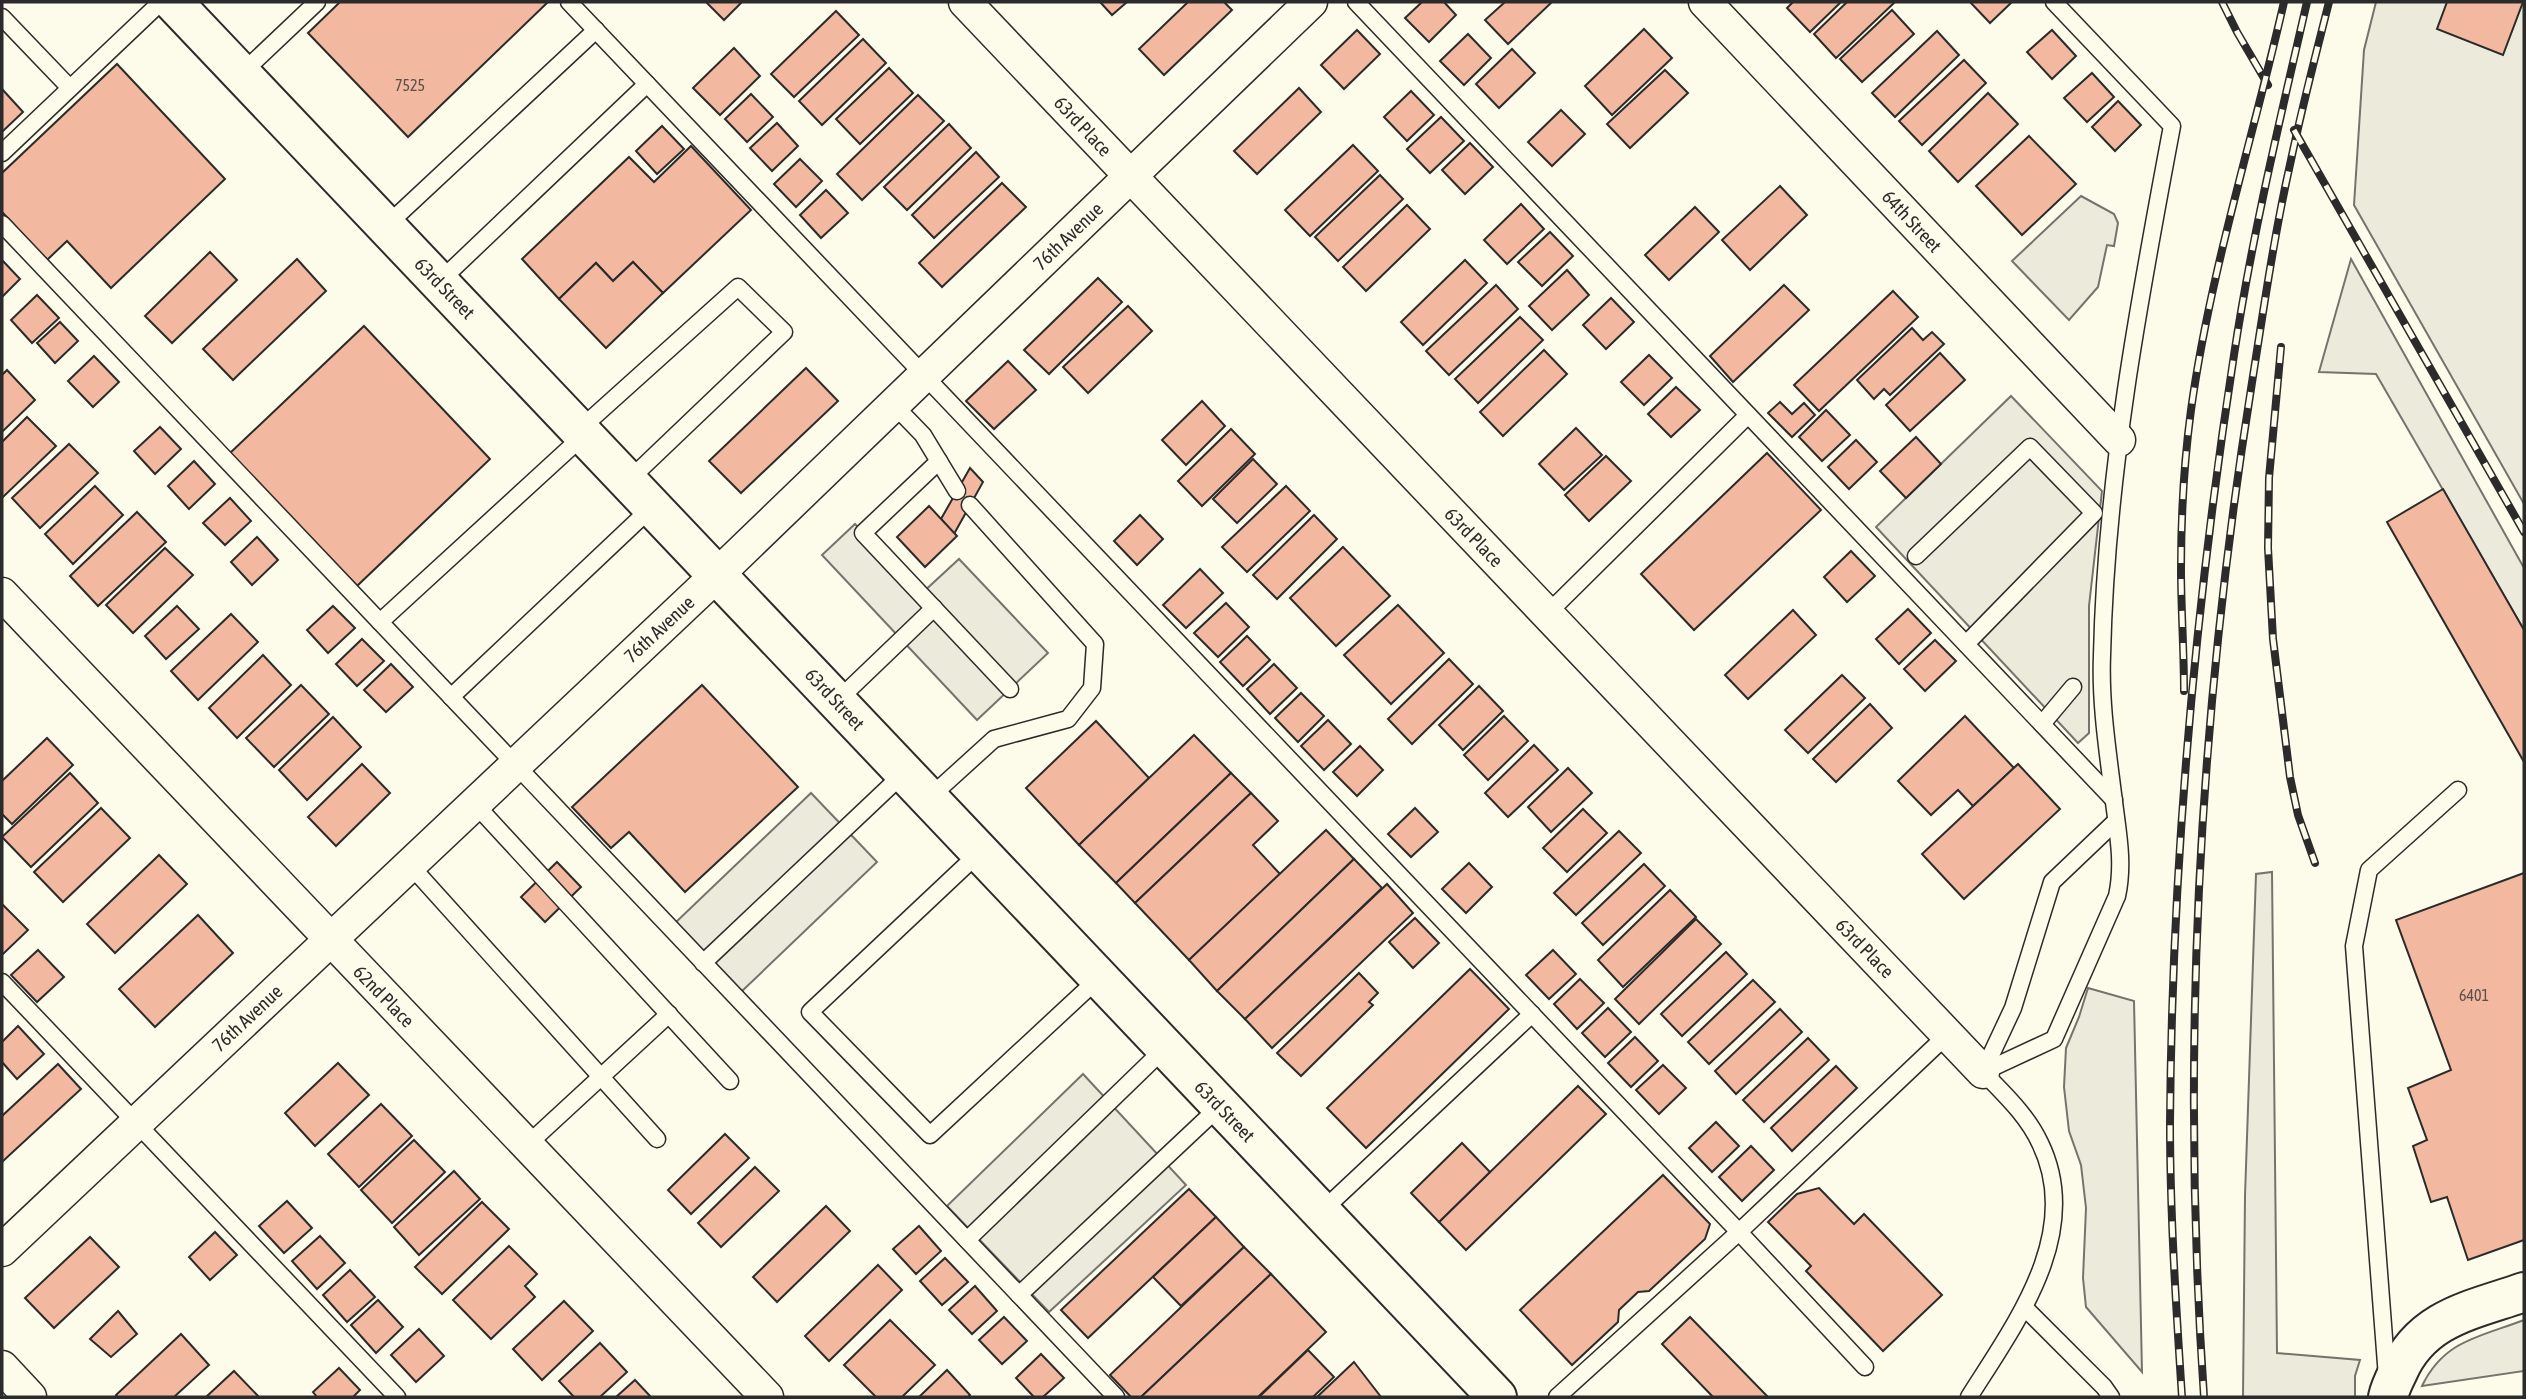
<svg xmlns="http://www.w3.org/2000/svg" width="2526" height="1399" font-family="'Asap Condensed',sans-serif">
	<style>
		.green { fill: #ecebdb; stroke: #74746e; stroke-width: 2 }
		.parking { fill: #eceadb; stroke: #74746e; stroke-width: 2 }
		.building { fill: #f2b8a0; stroke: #2b2b2b; stroke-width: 2 }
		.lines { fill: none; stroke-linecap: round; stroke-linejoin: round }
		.lane-casing { stroke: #2b2b2b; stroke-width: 19 }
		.street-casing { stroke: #2b2b2b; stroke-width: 35 }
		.secondary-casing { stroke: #2b2b2b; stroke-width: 42 }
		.primary-casing { stroke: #2b2b2b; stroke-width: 42 }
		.lane { stroke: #fdfbea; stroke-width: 16 }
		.street { stroke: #fdfbea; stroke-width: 32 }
		.secondary { stroke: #fdfbea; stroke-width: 38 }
		.primary { stroke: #fdfbea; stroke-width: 38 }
		.rail-casing { stroke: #2b2b2b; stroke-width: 8 }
		.rail { stroke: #fdfbea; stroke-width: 5; stroke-dasharray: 16; stroke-linecap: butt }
		.labels { text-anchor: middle; stroke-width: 5; stroke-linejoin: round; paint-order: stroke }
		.number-label { font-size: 16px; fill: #5d4e48 }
		.street-label { font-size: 19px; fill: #2b2b2b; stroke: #fdfbea }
	</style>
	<rect width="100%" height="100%" fill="#fdfbea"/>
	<g class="green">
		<path d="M2376,2H2524V504L2354,205L2364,50Z"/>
		<path d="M2081,196L2114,214L2118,223L2114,246L2107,245L2098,287L2069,320L2012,261Z"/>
		<path d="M2351,259L2524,568V630L2376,374L2319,372Z"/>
		<path d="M2272,872L2277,1353L2360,1360L2355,1376V1397H2243L2245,1196L2256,874Z"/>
		<path d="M2088,988L2134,1001L2142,1372L2086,1307L2083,1278L2086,1208L2081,1165L2069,1131L2064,1087L2066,1048L2079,1017Z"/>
		<path d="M2524,1320V1371L2422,1386C2444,1340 2480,1337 2524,1320Z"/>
	</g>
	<g class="parking">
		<path d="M2011,396L2102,491L2089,606V733L2078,743L1876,527Z"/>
		<path d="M855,524L921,594L959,559L1048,653L977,720L822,555Z"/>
		<path d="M811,793L877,862L741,992L675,923Z"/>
		<path d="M1083,1074L1186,1185L1049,1312L947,1206Z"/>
	</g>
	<g class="building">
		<path d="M340,2H548L408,137L308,33Z"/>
		<path d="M706,2H742L724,20Z"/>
		<path d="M1100,2H1127L1112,15Z"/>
		<path d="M1188,2H1224L1232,10L1164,75L1139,49Z"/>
		<path d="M1422,2H1444L1456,15L1429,42L1405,18Z"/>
		<path d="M1505,2H1552L1508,44L1485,20Z"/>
		<path d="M1793,2H1841L1810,32L1787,8Z"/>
		<path d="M1847,2H1895L1836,58L1814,34Z"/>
		<path d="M1970,2H2012L1990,23Z"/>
		<path d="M2447,2H2523L2503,55L2437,29Z"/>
		<path d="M1892,10L1914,34L1862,82L1840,59Z"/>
		<path d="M836,11L859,35L794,97L771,74Z"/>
		<path d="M1644,29L1672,58L1612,115L1585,86Z"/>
		<path d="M1357,30L1380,54L1344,89L1321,65Z"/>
		<path d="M2052,30L2076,56L2052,79L2027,52Z"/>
		<path d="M1937,31L1959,55L1895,117L1872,93Z"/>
		<path d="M1468,34L1491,58L1464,85L1440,61Z"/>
		<path d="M863,39L886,63L822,125L799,101Z"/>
		<path d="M734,48L760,76L720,115L693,88Z"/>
		<path d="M1512,49L1535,73L1499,108L1476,84Z"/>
		<path d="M1964,60L1986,83L1922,145L1899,121Z"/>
		<path d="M117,64L225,179L111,288L67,241L47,260L2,212V173Z"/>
		<path d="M889,68L913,93L860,144L836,119Z"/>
		<path d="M1665,70L1688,93L1630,148L1607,124Z"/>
		<path d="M2092,73L2114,97L2087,122L2064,98Z"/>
		<path d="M1299,88L1321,112L1257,174L1234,151Z"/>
		<path d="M2,89L23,112L2,132Z"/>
		<path d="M1411,91L1434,115L1407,141L1384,117Z"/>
		<path d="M1988,93L2018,124L1958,182L1929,151Z"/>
		<path d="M751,94L773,117L747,142L725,119Z"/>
		<path d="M918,95L944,121L862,200L837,174Z"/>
		<path d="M2118,101L2141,125L2115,151L2092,127Z"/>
		<path d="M1561,110L1585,134L1552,166L1528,142Z"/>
		<path d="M1441,117L1464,141L1430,173L1407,149Z"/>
		<path d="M777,123L798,146L772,171L750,148Z"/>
		<path d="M949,124L971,148L907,210L884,187Z"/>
		<path d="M662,126L684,149L657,174L636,151Z"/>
		<path d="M2029,136L2076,184L2022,235L1976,186Z"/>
		<path d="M1470,143L1493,167L1465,194L1442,170Z"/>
		<path d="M1353,145L1378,171L1310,236L1285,210Z"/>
		<path d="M691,146L751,210L663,293L633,262L613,281L596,263L559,299L522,259L629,157L654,182Z"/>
		<path d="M976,152L999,177L934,238L912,215Z"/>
		<path d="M800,159L822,181L796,207L774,184Z"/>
		<path d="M1380,175L1403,199L1338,261L1315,237Z"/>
		<path d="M1002,183L1026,207L942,287L919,263Z"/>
		<path d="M1780,186L1807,215L1750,270L1722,240Z"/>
		<path d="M826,190L848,213L821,238L800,215Z"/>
		<path d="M1521,204L1544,229L1507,264L1484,240Z"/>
		<path d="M1407,205L1430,229L1366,291L1343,267Z"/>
		<path d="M1695,207L1719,232L1669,280L1645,255Z"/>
		<path d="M1550,232L1573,256L1542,286L1518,262Z"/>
		<path d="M210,252L237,280L172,343L145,316Z"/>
		<path d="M297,259L326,291L233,380L203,349Z"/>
		<path d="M2,260L20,279L2,297Z"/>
		<path d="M1465,260L1487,283L1423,345L1401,322Z"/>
		<path d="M633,262L663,293L606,348L559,299L596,263L613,281Z"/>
		<path d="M1567,270L1589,295L1552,330L1529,306Z"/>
		<path d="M1098,278L1122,302L1049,374L1024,350Z"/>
		<path d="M1496,285L1518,309L1449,375L1426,351Z"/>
		<path d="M1784,285L1809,310L1733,382L1710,356Z"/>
		<path d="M1893,291L1918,317L1819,411L1794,385Z"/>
		<path d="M37,295L59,318L32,343L11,320Z"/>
		<path d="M1611,298L1634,322L1606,349L1583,325Z"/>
		<path d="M1128,306L1152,331L1088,393L1063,367Z"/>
		<path d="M1520,317L1543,340L1478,403L1455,379Z"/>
		<path d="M60,322L78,341L55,363L37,343Z"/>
		<path d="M364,326L490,459L357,586L230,453Z"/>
		<path d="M1912,328L1923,340L1932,332L1944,344L1890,395L1884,389L1874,399L1857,380Z"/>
		<path d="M1544,350L1567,374L1503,436L1480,412Z"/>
		<path d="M1940,353L1965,380L1910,431L1886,405Z"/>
		<path d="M1649,355L1672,378L1644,405L1621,382Z"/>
		<path d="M94,356L119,382L93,407L68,381Z"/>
		<path d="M1008,361L1036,390L994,429L966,401Z"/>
		<path d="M806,368L838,401L741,493L709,461Z"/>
		<path d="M7,370L35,400L2,432V375Z"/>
		<path d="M1676,387L1700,410L1671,437L1648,414Z"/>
		<path d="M1202,401L1225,426L1186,465L1162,440Z"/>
		<path d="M1780,402L1792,414L1804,403L1815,415L1792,437L1768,413Z"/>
		<path d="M1826,410L1850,435L1822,461L1799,437Z"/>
		<path d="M27,417L56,446L2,498V442Z"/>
		<path d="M160,427L181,449L155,474L134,451Z"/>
		<path d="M1576,428L1602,455L1564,490L1539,464Z"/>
		<path d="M1231,429L1255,454L1202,506L1178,481Z"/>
		<path d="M1916,437L1941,464L1906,498L1880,471Z"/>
		<path d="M1856,440L1877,462L1849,489L1828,467Z"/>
		<path d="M69,444L98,473L40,528L12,498Z"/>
		<path d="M1767,453L1821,510L1694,630L1641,574Z"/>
		<path d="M1606,456L1631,481L1589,521L1565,495Z"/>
		<path d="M1253,459L1277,484L1237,523L1213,499Z"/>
		<path d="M194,461L215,484L189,509L168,486Z"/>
		<path d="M970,468L983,482L954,534L941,519Z"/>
		<path d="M95,486L123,515L73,564L45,534Z"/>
		<path d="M1286,486L1310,511L1247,572L1222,547Z"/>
		<path d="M2443,489L2524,630V762L2387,522Z"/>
		<path d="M230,498L251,521L225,545L203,523Z"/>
		<path d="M929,506L957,536L925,567L897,537Z"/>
		<path d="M137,512L166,542L98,606L70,576Z"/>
		<path d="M1140,515L1163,539L1137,565L1114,541Z"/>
		<path d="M1314,515L1337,539L1277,599L1253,575Z"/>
		<path d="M257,537L278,560L252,585L231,562Z"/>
		<path d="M1343,547L1390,596L1336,646L1290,598Z"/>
		<path d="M165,548L193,575L133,633L106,605Z"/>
		<path d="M1851,551L1875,576L1847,602L1824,577Z"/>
		<path d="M1200,569L1223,593L1186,628L1163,605Z"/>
		<path d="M1226,603L1249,627L1218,657L1194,633Z"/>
		<path d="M1398,605L1444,653L1391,704L1344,655Z"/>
		<path d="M177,606L199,629L166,659L145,636Z"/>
		<path d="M333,606L355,628L328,653L307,630Z"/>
		<path d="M1908,609L1931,633L1899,664L1876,639Z"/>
		<path d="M1793,610L1816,635L1748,699L1725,675Z"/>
		<path d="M231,614L258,642L198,700L171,671Z"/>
		<path d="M1247,636L1270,660L1243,686L1220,662Z"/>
		<path d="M362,639L384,661L357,686L336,664Z"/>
		<path d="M1935,640L1956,661L1925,691L1904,669Z"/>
		<path d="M263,655L291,685L237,738L209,708Z"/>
		<path d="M1449,659L1473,684L1412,744L1388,719Z"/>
		<path d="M391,664L413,687L386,712L364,690Z"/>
		<path d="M1274,664L1297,688L1270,714L1247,689Z"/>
		<path d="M1842,675L1865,698L1808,753L1785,730Z"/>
		<path d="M301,685L329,714L274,767L246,738Z"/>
		<path d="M702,685L798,787L685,892L629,832L611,848L572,807Z"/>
		<path d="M1479,686L1503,711L1463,750L1439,725Z"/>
		<path d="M1301,693L1324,716L1298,742L1275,718Z"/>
		<path d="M1870,704L1892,728L1836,782L1813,759Z"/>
		<path d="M1504,716L1528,741L1488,780L1464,755Z"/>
		<path d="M1965,716L2014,768L1973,806L1958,790L1931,815L1898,781Z"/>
		<path d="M333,717L361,747L307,800L279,770Z"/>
		<path d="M1328,720L1351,744L1324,770L1301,746Z"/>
		<path d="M1096,721L1149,778L1079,845L1026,788Z"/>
		<path d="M1194,735L1231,773L1116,883L1079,845Z"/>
		<path d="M47,738L73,765L12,824L2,814V781Z"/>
		<path d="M1534,745L1558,770L1508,817L1485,793Z"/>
		<path d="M1360,746L1383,770L1357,796L1333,772Z"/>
		<path d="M362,764L390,793L336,846L308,817Z"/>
		<path d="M2018,764L2060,809L1964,899L1922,854Z"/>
		<path d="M1568,768L1592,793L1551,832L1528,807Z"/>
		<path d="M70,773L98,803L31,867L2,837Z"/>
		<path d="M1231,773L1251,793L1135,903L1116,883Z"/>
		<path d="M1251,793L1278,821L1253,845L1280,874L1189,960L1135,903Z"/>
		<path d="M101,808L130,838L63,902L34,872Z"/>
		<path d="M1415,808L1438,832L1411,857L1388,834Z"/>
		<path d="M1583,809L1607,833L1567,872L1543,848Z"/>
		<path d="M1326,830L1354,859L1217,991L1189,960Z"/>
		<path d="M1619,831L1641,853L1576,915L1554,893Z"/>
		<path d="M159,855L187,884L115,953L87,924Z"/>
		<path d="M1354,859L1382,888L1245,1019L1217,991Z"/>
		<path d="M557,862L581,887L545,922L521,897Z"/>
		<path d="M1469,863L1492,887L1466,913L1442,889Z"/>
		<path d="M1644,864L1665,886L1603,945L1582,923Z"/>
		<path d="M2524,873V1240L2468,1260L2447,1197L2431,1202L2413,1146L2427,1140L2408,1088L2451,1070L2396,920Z"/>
		<path d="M1387,884L1413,913L1272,1048L1245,1019Z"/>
		<path d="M1670,890L1696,917L1623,987L1598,960Z"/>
		<path d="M2,904L28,930L2,955Z"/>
		<path d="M198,915L233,953L155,1027L119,989Z"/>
		<path d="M1415,918L1439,943L1413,968L1389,942Z"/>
		<path d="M1696,919L1721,944L1639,1024L1615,999Z"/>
		<path d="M38,950L64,977L37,1002L11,975Z"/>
		<path d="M1553,950L1576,974L1549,999L1526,975Z"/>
		<path d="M1726,952L1747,974L1682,1036L1661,1014Z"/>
		<path d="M1470,969L1509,1009L1366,1148L1327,1108Z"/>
		<path d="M1359,973L1378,993L1369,1002L1373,1005L1301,1076L1277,1053Z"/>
		<path d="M1580,979L1604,1003L1577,1029L1554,1004Z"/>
		<path d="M1753,980L1775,1002L1709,1064L1688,1042Z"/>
		<path d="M1608,1008L1631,1032L1605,1057L1582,1033Z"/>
		<path d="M1780,1009L1802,1032L1736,1094L1715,1071Z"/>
		<path d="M18,1026L44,1054L17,1079L2,1062V1042Z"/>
		<path d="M1635,1037L1658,1061L1631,1087L1608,1063Z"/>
		<path d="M1808,1038L1829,1060L1764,1122L1743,1100Z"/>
		<path d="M338,1063L369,1095L315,1146L285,1113Z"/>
		<path d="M58,1064L81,1089L2,1162V1116Z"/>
		<path d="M1663,1065L1686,1088L1659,1114L1636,1090Z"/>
		<path d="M1836,1066L1857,1088L1792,1151L1771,1128Z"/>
		<path d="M1578,1086L1606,1114L1466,1250L1439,1222Z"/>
		<path d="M381,1104L412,1136L359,1187L328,1154Z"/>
		<path d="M1716,1122L1739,1146L1712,1172L1689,1148Z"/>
		<path d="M725,1134L749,1158L691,1214L668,1190Z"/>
		<path d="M414,1140L445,1172L392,1223L361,1190Z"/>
		<path d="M1462,1143L1490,1172L1439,1222L1411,1193Z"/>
		<path d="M1751,1146L1774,1170L1742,1201L1719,1177Z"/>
		<path d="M755,1167L779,1191L721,1247L698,1223Z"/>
		<path d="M454,1171L480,1199L419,1255L394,1227Z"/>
		<path d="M1663,1175L1710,1224L1705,1239L1649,1291L1638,1292L1619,1310L1618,1322L1572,1365L1520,1310Z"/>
		<path d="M1819,1188L1854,1224L1864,1214L1942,1295L1883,1351L1806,1271L1811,1266L1768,1222L1797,1194Z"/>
		<path d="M1189,1189L1216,1217L1088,1338L1061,1310Z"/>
		<path d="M287,1201L312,1228L284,1253L259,1226Z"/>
		<path d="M482,1202L509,1229L442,1294L415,1267Z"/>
		<path d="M826,1206L850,1231L777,1302L753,1277Z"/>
		<path d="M1216,1217L1244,1247L1181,1306L1153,1277Z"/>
		<path d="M919,1226L941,1251L916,1274L893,1249Z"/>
		<path d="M215,1232L237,1255L210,1280L189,1257Z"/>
		<path d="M320,1236L345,1263L317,1289L292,1261Z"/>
		<path d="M90,1237L119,1267L54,1328L25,1298Z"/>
		<path d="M509,1246L537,1274L525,1286L535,1297L491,1339L453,1300Z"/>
		<path d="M1244,1247L1271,1274L1141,1397H1131L1110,1375Z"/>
		<path d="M945,1258L968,1282L942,1305L920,1281Z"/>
		<path d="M878,1265L902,1290L829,1361L805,1336Z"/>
		<path d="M350,1270L375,1297L347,1322L323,1295Z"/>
		<path d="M1271,1274L1326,1332L1258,1397H1141Z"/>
		<path d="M975,1286L997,1311L972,1334L949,1310Z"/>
		<path d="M378,1300L403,1327L376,1353L351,1325Z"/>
		<path d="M564,1301L593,1331L542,1380L513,1349Z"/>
		<path d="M118,1311L137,1334L111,1357L90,1339Z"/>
		<path d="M1004,1317L1027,1341L1002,1364L979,1340Z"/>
		<path d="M1690,1317L1768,1397H1713L1662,1344Z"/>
		<path d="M890,1320L935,1365L902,1397H876L844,1365Z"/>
		<path d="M419,1329L444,1356L416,1382L391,1355Z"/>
		<path d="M181,1334L209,1365L174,1397H118L116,1395Z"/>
		<path d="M600,1343L627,1372L600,1397H574L559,1381Z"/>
		<path d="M1308,1350L1334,1377L1313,1397H1259Z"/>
		<path d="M1041,1354L1064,1378L1043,1397H1034L1016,1378Z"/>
		<path d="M1354,1362L1381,1397H1317Z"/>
		<path d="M339,1368L360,1390L353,1397H317L313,1392Z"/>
		<path d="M947,1370L970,1395L968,1397H919Z"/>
		<path d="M234,1371L259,1397H206Z"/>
		<path d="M635,1380L651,1397H616Z"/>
	</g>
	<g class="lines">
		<g class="lane-casing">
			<g id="lane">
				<path d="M569,2L1739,1232L1865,1367"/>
				<path d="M1356,2L2114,800"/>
				<path d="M2,17L70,88"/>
				<path d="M241,74L317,2"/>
				<path d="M2,153L161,2"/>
				<path d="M2,224L1116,1397"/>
				<path d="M386,226L596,30"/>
				<path d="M439,282L647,84"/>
				<path d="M893,404L923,435L957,491"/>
				<path d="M579,430L738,287L784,332L628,481"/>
				<path d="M939,461L863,533L1010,689"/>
				<path d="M1916,556L2030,447L2094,513L1966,644"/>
				<path d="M1547,614L1748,415"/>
				<path d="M380,622L584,435"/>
				<path d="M451,697L652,507"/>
				<path d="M837,701L934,608"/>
				<path d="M2042,724L2073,687"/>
				<path d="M929,798L994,739L1068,719L1092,688L1095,644L970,505"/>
				<path d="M475,804L730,1081"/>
				<path d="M980,852L810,1012L930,1135L1099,978"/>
				<path d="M410,865L657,1139"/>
				<path d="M703,963L904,773"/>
				<path d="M2,982L397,1397"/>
				<path d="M1983,1072L2054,1039L2117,896C2124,864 2118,834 2114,802C2108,753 2100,704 2102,655C2106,476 2139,301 2172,126L2054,2"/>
				<path d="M1983,1072L2013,1008L2052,882L2116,821"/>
				<path d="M526,1146L669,1014"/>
				<path d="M1321,1212L1532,1014"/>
				<path d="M967,1240L1166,1047"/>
				<path d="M1019,1295L1220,1106"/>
				<path d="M2025,1308L2104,1387L2111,1397"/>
				<path d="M2387,1377L2354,946L2369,870L2458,790"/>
				<path d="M1557,1397L1739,1232L1947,1035"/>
				<path d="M1969,1397C2015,1324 2084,1233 2040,1143C2027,1115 2004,1094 1983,1072"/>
			</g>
		</g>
		<g class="street-casing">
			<g id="street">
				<path d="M965,2L1983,1072"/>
				<path d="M1705,2L2119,440"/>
				<path d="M2,594L767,1397"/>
				<path d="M2,1250L717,575L1311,2"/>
				<path d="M2,1367L30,1397"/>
			</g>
		</g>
		<g class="secondary-casing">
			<path id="secondary" d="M173,2L1497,1397"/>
		</g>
		<g class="primary-casing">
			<path id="primary" d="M2388,1397C2390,1388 2394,1380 2398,1372C2422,1317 2473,1310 2524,1292"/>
		</g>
		<use href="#lane" class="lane"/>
		<use href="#street" class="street"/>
		<use href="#secondary" class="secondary"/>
		<use href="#primary" class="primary"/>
		<g class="rail-casing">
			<g id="rail">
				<path d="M2222,2L2237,32L2268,85"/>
				<path d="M2294,130L2524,532"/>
				<path d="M2281,347L2269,478L2268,548L2273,639L2290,777L2298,815L2315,863"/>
				<path d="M2184,691C2184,650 2181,609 2181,569C2181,516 2184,462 2191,410C2210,272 2253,138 2284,2"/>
				<path d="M2182,1397C2176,1306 2170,1214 2170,1122C2172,865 2195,608 2234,355C2252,236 2280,119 2307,2"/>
				<path d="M2204,1397C2181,1062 2198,722 2251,389C2263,313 2274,235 2291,160C2302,107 2316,54 2329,2"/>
			</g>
		</g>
		<use href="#rail" class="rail"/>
	</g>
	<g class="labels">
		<g class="number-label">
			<text x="410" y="91">7525</text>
			<text x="2474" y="1001">6401</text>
		</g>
		<g class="street-label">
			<text transform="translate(1083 126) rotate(47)" y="7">63rd Place</text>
			<text transform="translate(1912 221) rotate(47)" y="7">64th Street</text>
			<text transform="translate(1068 236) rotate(-44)" y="7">76th Avenue</text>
			<text transform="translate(445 288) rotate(46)" y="7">63rd Street</text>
			<text transform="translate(1474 537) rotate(46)" y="7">63rd Place</text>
			<text transform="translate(659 629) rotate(-43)" y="7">76th Avenue</text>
			<text transform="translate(835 699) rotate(47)" y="7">63rd Street</text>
			<text transform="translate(1865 948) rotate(46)" y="7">63rd Place</text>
			<text transform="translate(384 996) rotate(46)" y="7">62nd Place</text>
			<text transform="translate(247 1018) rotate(-43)" y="7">76th Avenue</text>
			<text transform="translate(1225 1111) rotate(46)" y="7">63rd Street</text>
		</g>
	</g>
	<rect width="2526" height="1399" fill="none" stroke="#2b2b2b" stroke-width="7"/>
</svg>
